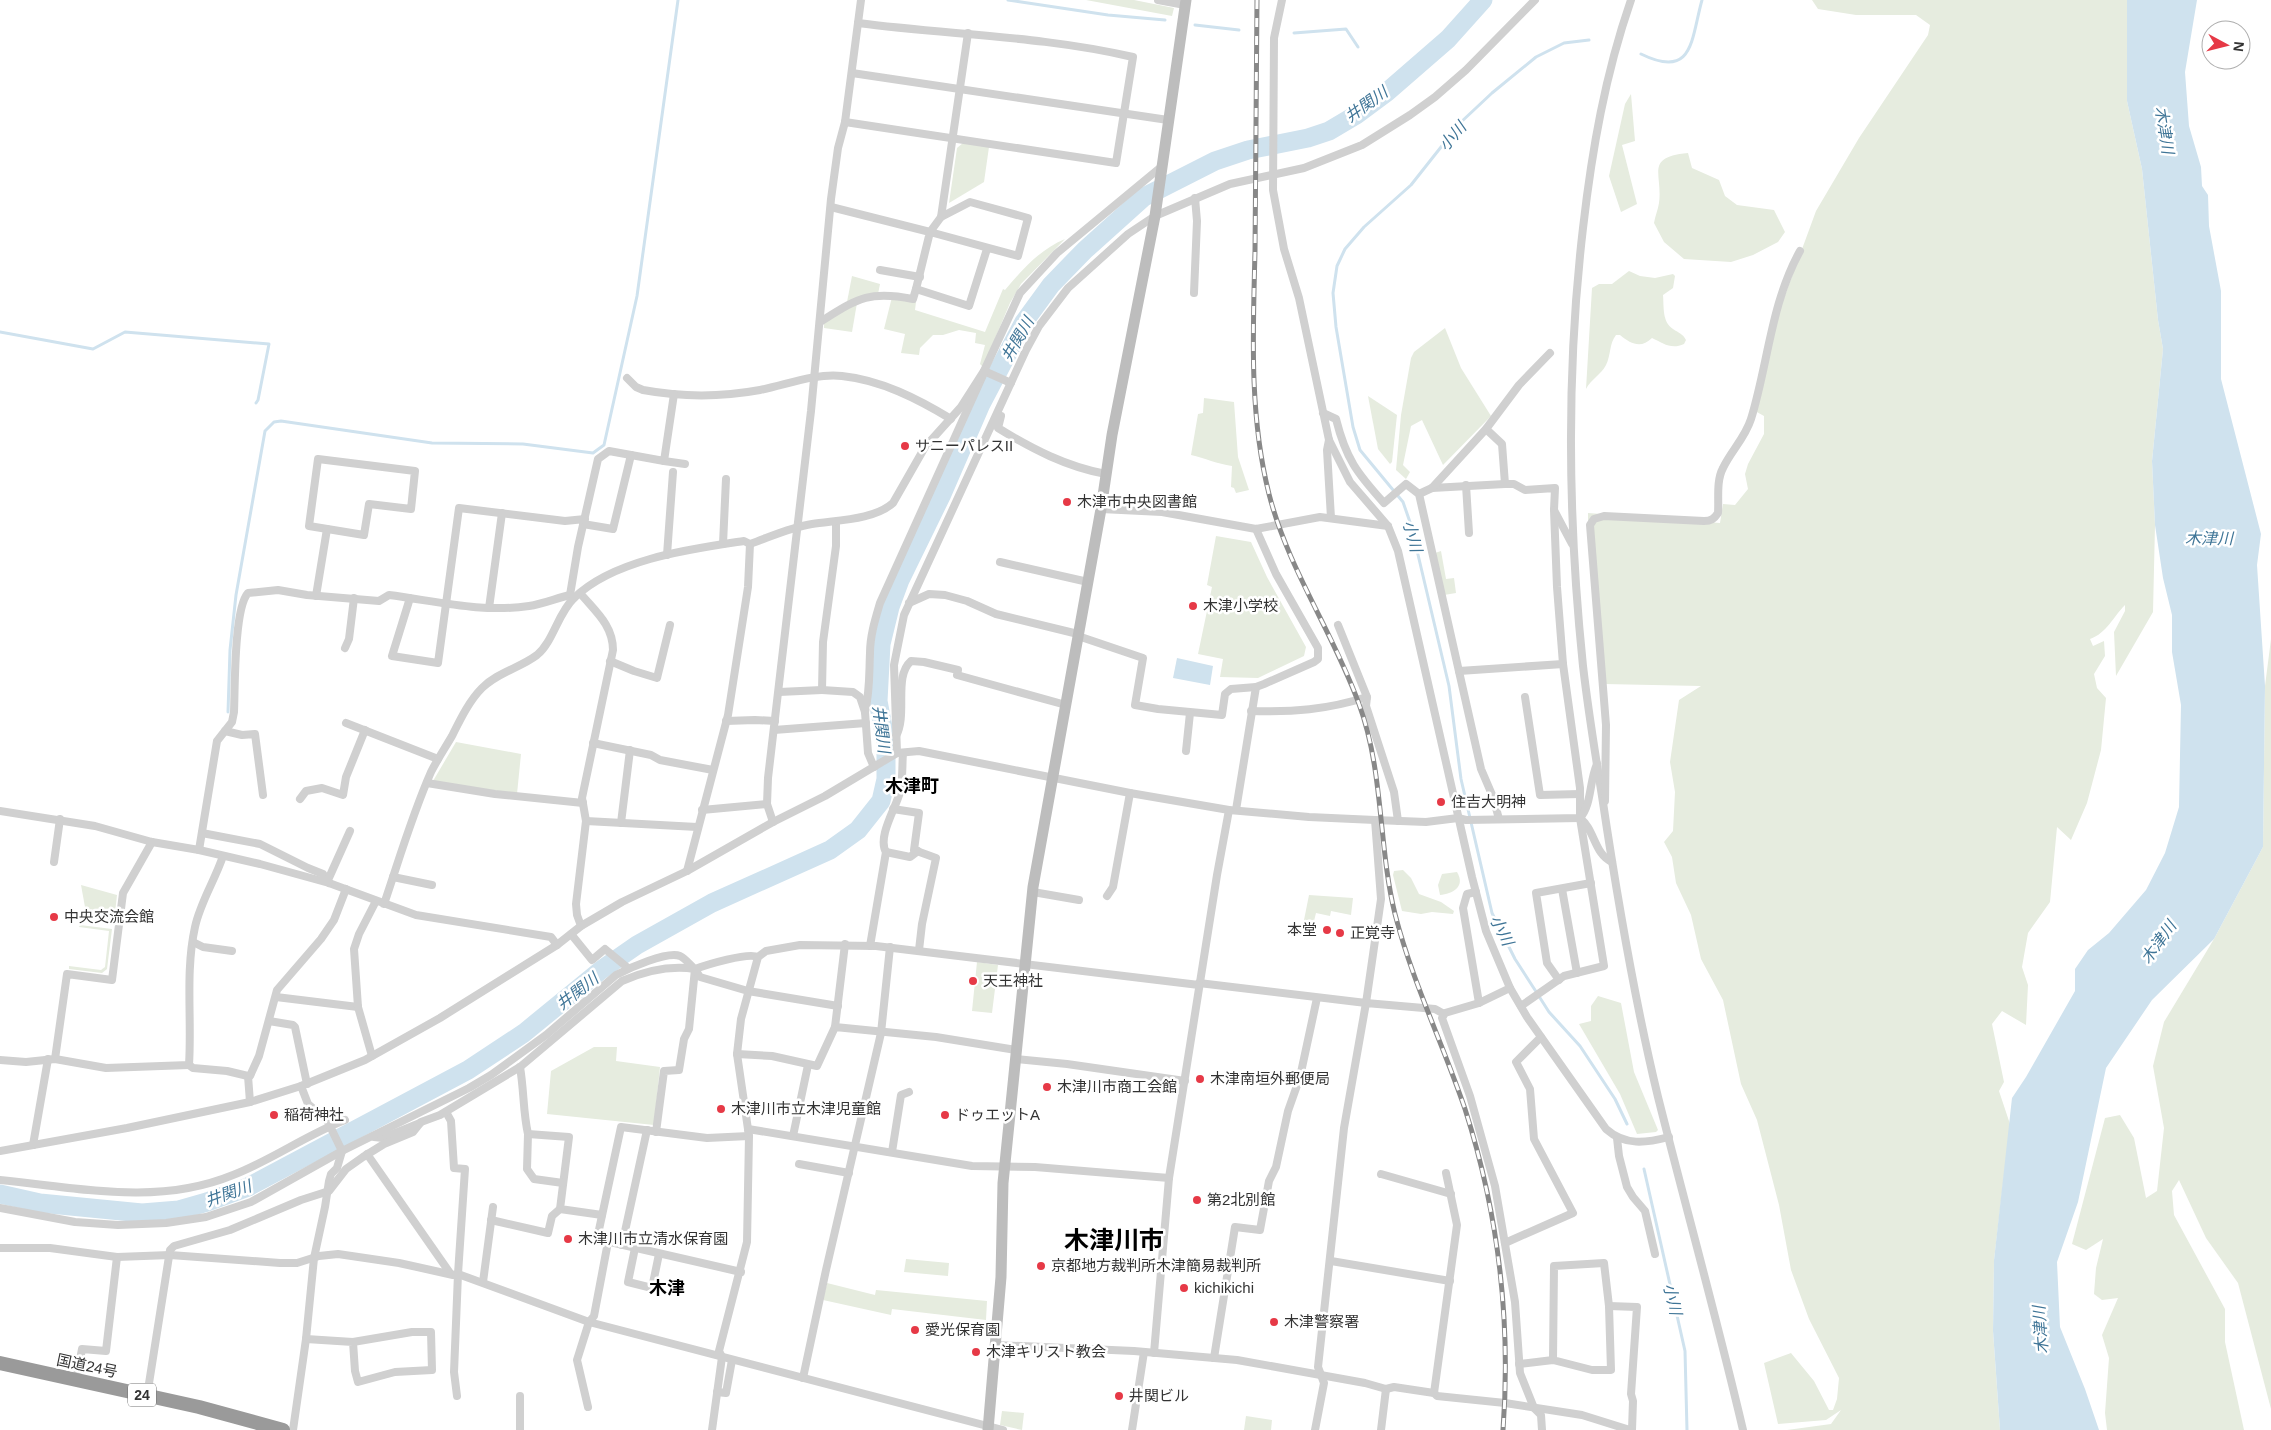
<svg xmlns="http://www.w3.org/2000/svg" width="2271" height="1430" font-family="Helvetica,'Noto Sans JP',sans-serif">
	<style>
		.green { fill: #e6ecdf }
		.water { fill: #cfe2ee }
		.lines { fill: none; stroke-linecap: round; stroke-linejoin: round }
		.stream { stroke: #cfe2ee; stroke-width: 3 }
		.river { stroke: #cfe2ee; stroke-width: 19 }
		.street { stroke: #d0d0d0; stroke-width: 8 }
		.secondary { stroke: #bdbdbd; stroke-width: 11 }
		.highway { stroke: #9a9a9a; stroke-width: 14 }
		.rail-casing { stroke: #888; stroke-width: 5 }
		.rail { stroke: #fff; stroke-width: 3; stroke-dasharray: 9; stroke-linecap: butt }
		.poi-dot { fill: #e63946; stroke: #fff; stroke-width: 2 }
		.labels { text-anchor: middle; stroke-width: 5; stroke-linejoin: round; paint-order: stroke }
		.shield { fill: #fff; stroke: #707070; stroke-width: 1 }
		.shield-label { font-size: 14px; font-weight: bold; fill: #333 }
		.poi-label { font-size: 15px; fill: #333; stroke: #fff; text-anchor: start }
		.street-label { font-size: 15px; fill: #333; stroke: #fff }
		.water-label { font-size: 16px; font-style: italic; fill: #3f7597; stroke: #fff }
		.quarter-label { font-size: 18px; font-weight: bold; fill: #000; stroke: #fff }
		.town-label { font-size: 25px; font-weight: bold; fill: #000; stroke: #fff }
	</style>
	<rect width="100%" height="100%" fill="#fff"/>
	<g class="green">
		<path d="M1086,0H1134L1174,8L1172,16Z"/>
		<path d="M1812,0H2127V101L2142,169L2158,320L2163,349L2152,461L2155,525L2153,612L2116,676L2114,632L2125,611V605C2113,617 2107,633 2090,639L2093,646L2104,641L2105,656L2094,674L2097,688L2106,698L2101,750L2087,803L2071,840L2057,827L2050,902L2028,933L2022,967L2028,985L2026,1025L2002,1011L1992,1024L2004,1082L1999,1091L2010,1124L1994,1260L1993,1331L2000,1430H1787L1831,1424L1841,1410L1826,1420L1778,1424L1764,1363L1791,1353L1814,1381L1829,1410H1833L1837,1399L1839,1378L1809,1319L1791,1270L1779,1205L1757,1120L1741,1084L1723,1000L1701,959L1691,915L1676,883L1672,857L1664,842L1673,831L1675,792L1670,762L1679,700L1701,686L1604,684L1588,531V513L1720,523L1723,504L1735,505L1748,489L1745,474L1748,464L1764,434V416L1755,411L1780,309L1816,211L1859,138L1928,35L1930,25L1916,15H1856L1818,9Z"/>
		<path d="M1631,94L1635,141L1622,145L1637,204L1621,212L1609,176L1625,104Z"/>
		<path d="M963,143L989,147L984,182L949,203L957,148Z"/>
		<path d="M1688,153L1692,168L1719,180L1725,196L1737,205L1774,210L1785,232L1778,242L1753,255L1731,262L1684,259L1664,242L1654,223C1655,216 1658,210 1659,203C1663,174 1644,157 1688,153Z"/>
		<path d="M1065,239L1021,284L1010,303L983,367L980,364L985,345L975,343L976,333L959,330L943,335H933L920,348L919,355L901,353L905,334L884,329L892,297L916,302L915,310L985,332L1003,289L1005,290C1023,269 1039,250 1065,239Z"/>
		<path d="M1629,271L1640,276L1655,278L1673,274L1675,276L1673,288L1663,295C1664,307 1662,322 1673,329C1679,333 1683,334 1686,340L1684,344C1671,350 1663,343 1652,338C1641,349 1631,344 1620,335H1616C1609,344 1611,355 1606,365C1601,375 1591,379 1586,389L1592,288L1599,284H1612Z"/>
		<path d="M852,276L880,284L878,294L847,302Z"/>
		<path d="M857,303L852,332L824,328V322Z"/>
		<path d="M1445,328L1461,368L1491,416L1443,465L1422,420L1411,426L1403,465L1410,472L1406,479L1396,470L1401,415L1411,358L1414,352Z"/>
		<path d="M1368,396L1397,415L1392,462L1390,464L1378,449Z"/>
		<path d="M1204,398L1234,402L1238,457L1249,490L1236,493L1234,488L1231,487L1232,466C1217,464 1205,458 1191,455L1198,414L1203,413Z"/>
		<path d="M1216,536L1251,542L1267,577L1306,647L1304,656L1258,678L1220,677L1223,659L1198,654L1212,587L1207,585Z"/>
		<path d="M1441,551L1446,579L1454,578L1456,593L1444,595L1435,553Z"/>
		<path d="M2271,639V1409L2238,1283L2206,1238L2179,1180L2172,1191L2174,1215L2225,1309V1342L2244,1430H2107L2105,1413L2109,1358L2102,1335L2118,1298L2102,1300L2094,1294L2096,1268L2103,1239L2086,1250L2072,1244L2105,1118L2120,1115L2134,1138L2146,1198L2157,1191L2164,1128L2153,1066L2164,1022L2214,939L2263,847L2265,686Z"/>
		<path d="M456,742L521,754L517,794L433,781Z"/>
		<path d="M1403,870L1411,878L1419,894L1441,902L1454,911L1453,914L1432,912L1421,914L1402,911L1393,875L1394,871Z"/>
		<path d="M1457,872C1466,887 1452,894 1440,895L1438,885L1442,874Z"/>
		<path d="M81,885L117,895L114,922L87,918Z"/>
		<path d="M1309,895L1353,898L1351,915L1331,911L1330,916L1316,913L1314,921L1304,920Z"/>
		<path d="M80,925L112,929L107,969L102,973L69,969V966L101,970L105,967L109,931L79,927Z"/>
		<path d="M977,962L998,965L992,1013L972,1011Z"/>
		<path d="M1598,996L1621,1003L1634,1072L1658,1130L1656,1132L1637,1134L1620,1094L1579,1024L1591,1021V1006Z"/>
		<path d="M594,1047H617L616,1061L660,1067L654,1125L547,1114L551,1071Z"/>
		<path d="M906,1259L949,1263L948,1276L904,1272Z"/>
		<path d="M827,1283L875,1295L876,1290L987,1301L986,1320L892,1309L891,1315L823,1300Z"/>
		<path d="M1002,1411L1024,1413L1022,1430L1000,1425Z"/>
		<path d="M1246,1416L1272,1420L1271,1430H1244Z"/>
	</g>
	<g class="water">
		<path d="M2127,0H2197L2185,72L2189,126L2201,167L2202,186L2208,195L2209,226L2221,291V379L2261,534L2257,565L2265,686L2263,847L2214,939L2152,1000L2106,1068L2078,1202L2057,1262L2060,1327L2085,1389L2099,1430H2000L1993,1331L1994,1260L2012,1098L2026,1077L2075,991V969L2088,950L2109,933L2146,890L2165,853L2179,807L2181,705L2172,652V615L2163,578L2155,525L2152,461L2163,349L2158,320L2142,169L2127,101Z"/>
		<path d="M1177,658L1213,666L1210,685L1173,678Z"/>
	</g>
	<g class="lines">
		<g class="stream">
			<path d="M1008,0L1108,15L1165,20"/>
			<path d="M1195,25L1239,30"/>
			<path d="M1294,33L1346,29L1358,47"/>
			<path d="M1589,40L1564,43L1536,57L1492,93L1460,123L1411,185L1364,227L1345,249L1337,266L1333,293L1336,327L1353,427L1360,450L1403,502L1411,525L1449,686L1461,779L1492,913L1515,959L1535,990L1549,1012L1580,1046L1615,1099L1627,1124"/>
			<path d="M1641,54C1694,80 1691,39 1702,0"/>
			<path d="M0,332L93,349L125,332L269,344L258,400L256,403"/>
			<path d="M228,712L230,650L236,595L265,431L274,422L281,421L432,443L523,444L593,453L604,445L637,296L678,0"/>
			<path d="M1644,1169L1685,1351L1687,1430"/>
		</g>
		<path class="river" d="M0,1194L40,1203L142,1213L179,1210L207,1202L248,1187L468,1070L524,1033L601,970L637,945L712,903L830,850L858,830L881,801L886,779V743L878,701L881,644L890,607L900,580L942,494L981,404L1024,322L1051,285L1085,250L1144,197L1215,161L1248,150L1308,138L1329,131L1356,115L1387,92L1448,39L1483,0"/>
		<g class="street">
			<path d="M1158,0L1185,5"/>
			<path d="M1282,0L1274,38L1273,190L1284,249L1299,298L1329,440L1350,482L1388,526L1398,551L1472,877L1486,931L1510,988L1527,1017L1606,1129C1625,1146 1646,1143 1669,1137"/>
			<path d="M1631,0C1605,75 1592,150 1583,228C1566,373 1568,521 1583,666C1588,709 1595,753 1602,796C1617,897 1634,998 1658,1097C1686,1208 1717,1319 1743,1430"/>
			<path d="M852,73L1168,120"/>
			<path d="M845,122L1116,163L1133,57C1043,36 950,35 858,23"/>
			<path d="M831,207L930,232L941,217L970,202L1028,218L1018,256L930,232L916,289L969,306L987,249"/>
			<path d="M941,217L968,33"/>
			<path d="M880,270L920,277"/>
			<path d="M1194,293L1197,221L1195,198"/>
			<path d="M820,322C857,299 868,290 913,299L916,289"/>
			<path d="M984,371L1011,383"/>
			<path d="M627,378L636,387L643,390C681,397 722,397 760,390C786,385 815,373 842,376C881,380 918,399 951,419"/>
			<path d="M1323,413L1336,419C1346,459 1357,473 1384,503L1406,484L1419,494L1481,769L1493,797L1499,819"/>
			<path d="M1001,416L998,428C1032,449 1067,467 1106,474"/>
			<path d="M1486,429L1502,444L1505,484"/>
			<path d="M1329,440L1327,450L1331,518"/>
			<path d="M318,459L415,471L411,509L369,504L364,535L309,526Z"/>
			<path d="M664,461L685,464"/>
			<path d="M1466,485L1469,533"/>
			<path d="M1432,488L1505,484H1514L1525,490L1555,488L1554,510L1572,544"/>
			<path d="M1419,494L1432,488L1486,429L1519,385L1550,353"/>
			<path d="M1101,509L1162,512L1256,529L1320,517L1388,526"/>
			<path d="M836,522V546L823,642L822,690L853,692L860,697L865,712L868,753L874,767"/>
			<path d="M583,524L613,529L631,455"/>
			<path d="M723,544L726,479"/>
			<path d="M667,555L673,472"/>
			<path d="M1000,562L1088,582"/>
			<path d="M580,593C595,611 613,625 613,650L582,798L586,821L576,904L577,915L581,926"/>
			<path d="M570,595L578,547L598,459L609,451L664,461L674,394"/>
			<path d="M316,596L327,529"/>
			<path d="M410,598L392,656L438,663L459,508L565,521L585,519"/>
			<path d="M909,603L929,594L945,595L967,601L996,614L1078,634"/>
			<path d="M489,608L502,513"/>
			<path d="M1338,625L1367,697L1366,706L1394,792L1398,821"/>
			<path d="M1078,636L1143,658L1135,705L1158,709L1222,715L1225,694L1231,689L1256,687L1264,684L1314,662L1318,659V648L1276,574L1256,529"/>
			<path d="M345,648L349,639L354,598"/>
			<path d="M610,661L634,671L657,678L670,625"/>
			<path d="M1459,671L1563,664"/>
			<path d="M779,692L822,690"/>
			<path d="M1525,697L1540,795L1580,794"/>
			<path d="M1251,711C1293,712 1326,710 1367,697"/>
			<path d="M865,712C870,691 869,675 870,653C870,636 875,620 880,603L983,375"/>
			<path d="M726,721L755,720L775,721"/>
			<path d="M346,723L438,759"/>
			<path d="M774,730L866,723"/>
			<path d="M225,731L242,735L255,734L263,795"/>
			<path d="M896,736C908,714 893,677 911,661L924,662L958,670L957,675L1066,705"/>
			<path d="M593,743L651,755L660,760L713,770"/>
			<path d="M1186,751L1190,713"/>
			<path d="M897,753L894,665L904,615L1026,350L1039,326L1068,288L1128,234L1155,216L1230,184L1304,168L1362,145L1410,115L1435,97L1466,70L1535,0"/>
			<path d="M427,783L495,794L583,803"/>
			<path d="M300,799L306,791L322,788L343,795L346,777L365,730"/>
			<path d="M1605,801L1606,725L1590,525L1594,519L1604,516L1704,521C1711,521 1714,519 1718,513C1719,499 1716,481 1723,468C1731,451 1745,438 1751,419C1768,364 1771,303 1800,251"/>
			<path d="M893,809L919,813L914,850L936,858L922,924L919,950"/>
			<path d="M702,810L767,804"/>
			<path d="M1236,810L1256,687"/>
			<path d="M0,811L95,826L152,842L199,850L260,864L329,883L416,915L551,937L557,945"/>
			<path d="M1580,818C1595,830 1594,854 1612,862"/>
			<path d="M586,821L697,827"/>
			<path d="M773,822L767,804L768,778L811,411L831,199L838,148L845,122L861,0"/>
			<path d="M621,823L630,750"/>
			<path d="M202,833L260,844L308,868L323,874L329,883"/>
			<path d="M199,850L217,741L232,722L234,712C235,689 234,608 248,593L278,590L307,595L379,601L389,595C436,601 482,613 529,606C543,604 557,598 570,595L574,598"/>
			<path d="M886,852L910,857L918,851"/>
			<path d="M54,862L60,819"/>
			<path d="M687,871L728,715L748,587L750,544"/>
			<path d="M393,877L432,885"/>
			<path d="M328,880L350,831"/>
			<path d="M1562,889L1577,973"/>
			<path d="M1033,892L1079,900"/>
			<path d="M1476,892L1467,894L1463,908L1479,1003"/>
			<path d="M1107,896L1113,887L1130,793"/>
			<path d="M384,904C399,860 412,815 431,772C437,760 445,748 452,736C460,720 469,701 482,688C498,672 520,668 537,655C553,642 558,613 574,598C614,559 691,549 744,541L750,544C770,537 791,527 812,524C837,520 874,520 893,503L925,447L961,407L984,371L1020,293L1057,253L1161,167"/>
			<path d="M571,934L592,960L605,949L628,968"/>
			<path d="M193,942L203,947L232,951"/>
			<path d="M870,946L886,852C877,837 896,808 900,792C903,780 902,765 903,753"/>
			<path d="M1559,980L1547,963L1536,893L1591,883"/>
			<path d="M1199,983L1366,1003L1381,899L1375,820"/>
			<path d="M1510,988L1479,1003L1445,1013L1442,1018L1470,1096L1495,1186L1515,1302L1520,1373L1534,1408L1541,1415L1542,1430"/>
			<path d="M276,997L358,1007"/>
			<path d="M1521,1006L1564,976L1604,966L1580,818V788L1563,664L1557,587L1554,510"/>
			<path d="M269,1021L293,1025L295,1027L307,1084"/>
			<path d="M835,1027L845,944"/>
			<path d="M737,1054L772,1056L817,1066L835,1027L936,1037L1016,1050"/>
			<path d="M372,1056L358,1007L354,949L359,934L376,901"/>
			<path d="M55,1059L67,974L112,980L123,893L152,842"/>
			<path d="M1015,1059L1067,1064L1185,1081"/>
			<path d="M0,1060L26,1062L55,1059L106,1068L189,1065C192,1019 185,972 195,927C200,903 215,880 223,856"/>
			<path d="M189,1065L193,1068L227,1071L248,1076"/>
			<path d="M520,1067C524,1090 523,1112 528,1134L569,1137L560,1209L602,1215"/>
			<path d="M250,1102L248,1076H250L259,1056L277,990L321,939L334,920L346,889"/>
			<path d="M446,1112L451,1121L454,1168L465,1169L458,1274L454,1372L457,1396"/>
			<path d="M748,1129L972,1166L1035,1167L1169,1178"/>
			<path d="M656,1132L664,1071L679,1070L684,1039L689,1029L695,969"/>
			<path d="M528,1134L527,1169L534,1179L563,1183"/>
			<path d="M793,1136L808,1065"/>
			<path d="M374,1137L383,1138L420,1123"/>
			<path d="M1617,1138L1619,1156L1627,1187L1633,1197L1645,1211L1655,1254"/>
			<path d="M33,1145L48,1059"/>
			<path d="M0,1151L127,1128L250,1102L301,1086L365,1060L440,1018L557,945L581,926L622,902L687,871L773,822L825,796L897,753L919,751L1130,793L1229,810L1309,817L1375,820L1426,822L1458,818L1466,820L1580,818C1592,804 1589,782 1597,764"/>
			<path d="M892,1152L901,1095L909,1092"/>
			<path d="M367,1154L450,1273"/>
			<path d="M799,1164L849,1173"/>
			<path d="M1381,1174L1451,1194"/>
			<path d="M0,1180C78,1188 158,1206 233,1175C272,1160 306,1135 345,1120"/>
			<path d="M0,1208L75,1222L118,1225L166,1223L206,1217L251,1202L342,1151L469,1088L491,1075L546,1035L616,975C629,968 667,951 680,956C686,959 690,965 695,969C706,965 748,952 758,957"/>
			<path d="M491,1220L548,1233L552,1216L560,1209"/>
			<path d="M1505,1243L1573,1213L1534,1139L1530,1089L1516,1062L1541,1037"/>
			<path d="M622,1245L647,1130"/>
			<path d="M0,1248H50L117,1257L170,1255L280,1263H297L319,1256L338,1254L399,1263L453,1275L458,1274L589,1322L1003,1430"/>
			<path d="M635,1248L628,1282L652,1288L659,1254"/>
			<path d="M1331,1261L1450,1281"/>
			<path d="M741,1272L597,1239L621,1127L707,1138L749,1136"/>
			<path d="M483,1282L493,1207"/>
			<path d="M1609,1306L1637,1307L1631,1394L1633,1401L1632,1430"/>
			<path d="M306,1339L353,1342L412,1332H431L432,1370L395,1372L358,1382L355,1371L353,1342"/>
			<path d="M996,1345L1134,1351L1237,1360L1365,1383L1386,1389L1394,1387L1434,1393L1437,1396L1505,1403L1582,1415L1630,1430"/>
			<path d="M1154,1353L1169,1178L1217,875L1229,810"/>
			<path d="M1214,1358L1235,1227L1260,1230L1269,1181L1276,1167L1288,1111L1300,1077L1317,998"/>
			<path d="M1519,1364L1553,1360L1554,1266L1604,1263L1609,1306L1611,1370H1592L1553,1360"/>
			<path d="M803,1378L826,1270L881,1033L890,947"/>
			<path d="M76,1381L82,1349L106,1351L117,1257"/>
			<path d="M717,1392L726,1393L732,1360"/>
			<path d="M1434,1393L1457,1225L1446,1173"/>
			<path d="M147,1396L170,1250L174,1246L230,1230L301,1200L329,1191L346,1169L363,1157L384,1144L413,1132L421,1122L440,1115L520,1067L622,981C645,971 669,965 695,969L700,977L748,991L838,1006"/>
			<path d="M520,1396V1430"/>
			<path d="M588,1407L577,1360L589,1322L594,1316L608,1242"/>
			<path d="M293,1430L306,1339L314,1258L325,1207L329,1181L331,1174L337,1168L342,1151L327,1120L308,1104L301,1086"/>
			<path d="M712,1430L722,1357L719,1351L747,1242L749,1136L737,1054L741,1019L758,957L766,951L800,945L876,946L1199,985"/>
			<path d="M1132,1430L1144,1352"/>
			<path d="M1315,1430L1324,1383L1318,1367L1344,1128L1366,1003L1435,1009L1444,1014"/>
			<path d="M1381,1430L1386,1389"/>
		</g>
		<path class="secondary" d="M988,1430L1001,1277L1003,1183L1033,887L1101,509L1112,435L1155,216L1186,0"/>
		<path class="highway" d="M0,1363L199,1407L283,1430"/>
		<g class="rail-casing">
			<path id="rail" d="M1257,0C1256,84 1256,167 1255,251C1253,332 1249,415 1269,494C1288,569 1333,632 1359,704C1384,772 1378,845 1395,914C1412,981 1443,1044 1465,1109C1498,1212 1511,1322 1503,1430"/>
		</g>
		<use href="#rail" class="rail"/>
	</g>
	<g class="poi-dot">
		<circle cx="905" cy="446" r="5"/>
		<circle cx="1067" cy="502" r="5"/>
		<circle cx="1193" cy="606" r="5"/>
		<circle cx="1441" cy="802" r="5"/>
		<circle cx="54" cy="917" r="5"/>
		<circle cx="1327" cy="930" r="5"/>
		<circle cx="1340" cy="933" r="5"/>
		<circle cx="973" cy="981" r="5"/>
		<circle cx="1200" cy="1079" r="5"/>
		<circle cx="1047" cy="1087" r="5"/>
		<circle cx="721" cy="1109" r="5"/>
		<circle cx="274" cy="1115" r="5"/>
		<circle cx="945" cy="1115" r="5"/>
		<circle cx="1197" cy="1200" r="5"/>
		<circle cx="568" cy="1239" r="5"/>
		<circle cx="1041" cy="1266" r="5"/>
		<circle cx="1184" cy="1288" r="5"/>
		<circle cx="1274" cy="1322" r="5"/>
		<circle cx="915" cy="1330" r="5"/>
		<circle cx="976" cy="1352" r="5"/>
		<circle cx="1119" cy="1396" r="5"/>
	</g>
	<g class="labels">
		<rect class="shield" x="128" y="1383.5" width="28" height="23" rx="4"/>
		<g class="shield-label">
			<text x="142" y="1400">24</text>
		</g>
		<g class="poi-label">
			<text x="915" y="451">サニーパレスII</text>
			<text x="1077" y="507">木津市中央図書館</text>
			<text x="1203" y="611">木津小学校</text>
			<text x="1451" y="807">住吉大明神</text>
			<text x="64" y="922">中央交流会館</text>
			<text x="1317" y="935" text-anchor="end">本堂</text>
			<text x="1350" y="938">正覚寺</text>
			<text x="983" y="986">天王神社</text>
			<text x="1210" y="1084">木津南垣外郵便局</text>
			<text x="1057" y="1092">木津川市商工会館</text>
			<text x="731" y="1114">木津川市立木津児童館</text>
			<text x="284" y="1120">稲荷神社</text>
			<text x="955" y="1120">ドゥエットA</text>
			<text x="1207" y="1205">第2北別館</text>
			<text x="578" y="1244">木津川市立清水保育園</text>
			<text x="1051" y="1271">京都地方裁判所木津簡易裁判所</text>
			<text x="1194" y="1293">kichikichi</text>
			<text x="1284" y="1327">木津警察署</text>
			<text x="925" y="1335">愛光保育園</text>
			<text x="986" y="1357">木津キリスト教会</text>
			<text x="1129" y="1401">井関ビル</text>
		</g>
		<g class="street-label">
			<text transform="translate(87 1366) rotate(12)" y="5">国道24号</text>
		</g>
		<g class="water-label">
			<text transform="translate(1366 104) rotate(-36)" y="6">井関川</text>
			<text transform="translate(2165 130) rotate(81)" y="6">木津川</text>
			<text transform="translate(1452 136) rotate(-49)" y="6">小川</text>
			<text transform="translate(1017 339) rotate(-60)" y="6">井関川</text>
			<text transform="translate(1413 536) rotate(75)" y="6">小川</text>
			<text x="2209" y="544">木津川</text>
			<text transform="translate(882 729) rotate(83)" y="6">井関川</text>
			<text transform="translate(1502 930) rotate(63)" y="6">小川</text>
			<text transform="translate(2158 942) rotate(-54)" y="6">木津川</text>
			<text transform="translate(577 991) rotate(-38)" y="6">井関川</text>
			<text transform="translate(228 1193) rotate(-20)" y="6">井関川</text>
			<text transform="translate(1673 1299) rotate(77)" y="6">小川</text>
			<text transform="translate(2040 1330) rotate(-94)" y="6">木津川</text>
		</g>
		<g class="quarter-label">
			<text x="912" y="792">木津町</text>
			<text x="667" y="1294">木津</text>
		</g>
		<g class="town-label">
			<text x="1114" y="1249">木津川市</text>
		</g>
	</g>
	<g transform="translate(2226 45) rotate(97)"><circle r="24" fill="#ffffff" stroke="#adadad"/>
	<path d="M0-4L9 19L0 12L-9 19Z" fill="#e63946"/>
	<text y="-8" font-size="14" font-weight="bold" text-anchor="middle" fill="#333333">N</text>
	</g>
</svg>
